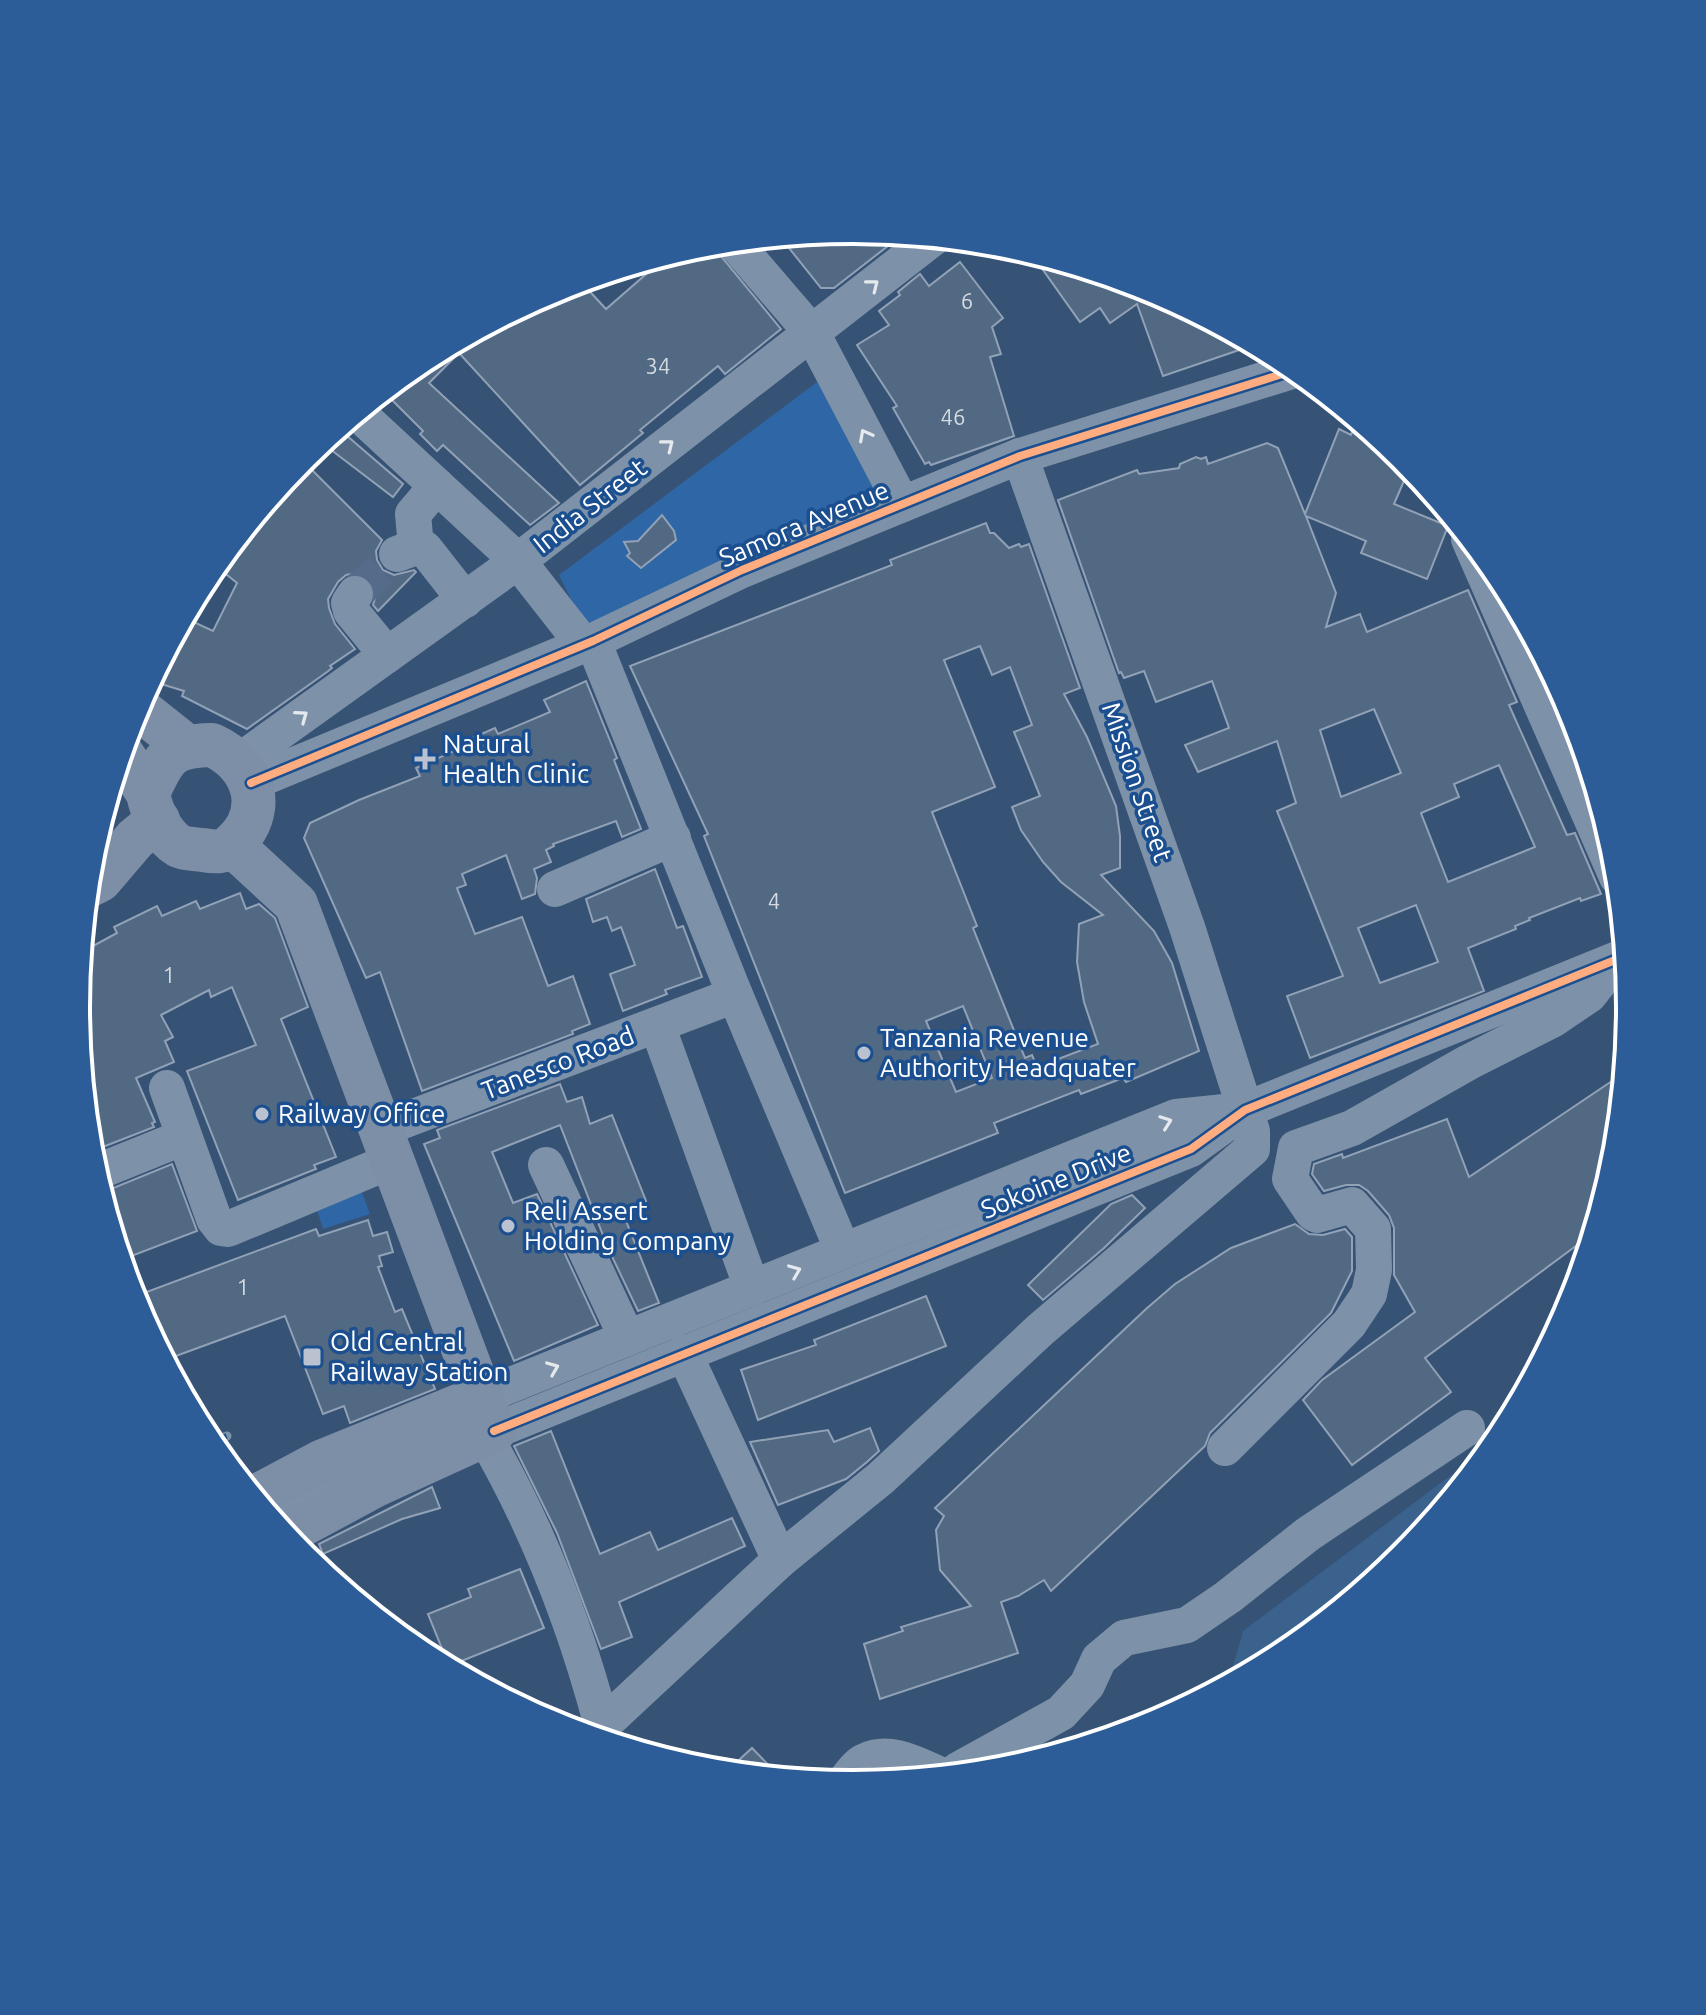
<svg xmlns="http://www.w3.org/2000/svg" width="1706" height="2015" font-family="Ubuntu,sans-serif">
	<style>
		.green { fill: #2f66a5 }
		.water { fill: #3b618d }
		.building { fill: #526984; stroke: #92a2b6; stroke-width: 2; fill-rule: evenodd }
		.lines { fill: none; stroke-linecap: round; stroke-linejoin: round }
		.minor-tunnel { stroke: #546c89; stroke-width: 36; stroke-dasharray: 36 18; stroke-linecap: butt }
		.minor { stroke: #7d92a8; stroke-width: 36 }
		.major { stroke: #7d8ea7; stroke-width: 44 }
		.rail-casing { stroke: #7e92a7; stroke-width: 9 }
		.rail { stroke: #1b4f8f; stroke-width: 6; stroke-dasharray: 18; stroke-linecap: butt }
		.cycleway-casing { stroke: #1b4f8f; stroke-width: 13 }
		.cycleway { stroke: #ffac80; stroke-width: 8 }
		.oneway { stroke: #e5e9ee }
		.poi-dot { fill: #b9c2ce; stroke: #1b4f8f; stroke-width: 3 }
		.labels { text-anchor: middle; stroke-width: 7; stroke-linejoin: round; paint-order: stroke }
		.number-label { font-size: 22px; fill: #d4dae0 }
		.street-label { font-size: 26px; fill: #fff; stroke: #1b4f8f }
		.poi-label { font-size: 26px; fill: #fff; stroke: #1b4f8f; text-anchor: start }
		.rim { fill: none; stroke: #fff; stroke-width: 4 }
	</style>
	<rect width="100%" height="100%" fill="#365274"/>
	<g class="green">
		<path d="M825,376L887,495L585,628L559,575Z"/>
		<path d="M362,1192L370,1214L323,1229L316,1207Z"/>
	</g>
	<path class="water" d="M1498,1440L1402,1557L1284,1654L1228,1684L1243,1631Z"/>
	<g class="building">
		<path d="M853,230L902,235L834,288H821L781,238Z"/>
		<path d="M711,244L781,329L725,374L718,366L640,430L643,433L580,485L459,353L429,383L559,503L530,525L443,445L437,451L420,434L423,431L384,392L422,361L556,289L581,282L606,309L667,256Z"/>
		<path d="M1031,253L1151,290L1254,345L1163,376L1137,304L1110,323L1100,308L1080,322Z"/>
		<path d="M960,262L1003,318L992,327L1001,354L990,357L1014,436L931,465L929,462L925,464L893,408L897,406L857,345L889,325L879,311L900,295L898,292L920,274L929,286Z"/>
		<path d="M1357,421L1410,467L1394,504L1448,526L1427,579L1361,553L1366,541L1306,516L1336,593L1326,627L1360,614L1367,632L1468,590L1517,702L1509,705L1567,835L1575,833L1601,894L1581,901L1580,898L1529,918L1530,920L1515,926L1516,929L1468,948L1484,991L1310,1058L1287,996L1343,976L1277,811L1296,803L1277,741L1198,772L1185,745L1229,728L1212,681L1156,702L1144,671L1124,678L1121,672L1119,673L1058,500L1137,470L1139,474L1179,468L1180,464L1196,457L1201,459L1206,457L1208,464L1267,443L1278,448L1305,514L1339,429L1351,435ZM1374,709L1401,773L1341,797L1320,730ZM1499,765L1535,847L1448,882L1421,813L1459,797L1454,784ZM1416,905L1438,962L1380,983L1358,928Z"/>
		<path d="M339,429L403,484L393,497L322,443Z"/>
		<path d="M302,460L382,540L376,551L377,560L383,570L394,575L414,570L416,572L378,611L373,605L376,595L374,585L367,577L356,573L346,575L338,582L328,599L329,608L335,624L355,649L330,666L332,668L327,672L247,729L182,696L184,691L151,681L185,618L213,631L237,583L215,565Z"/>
		<path d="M662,515L674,531L676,540L641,568L627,556L630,553L624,542L638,541Z"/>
		<path d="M986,523L990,533H994L1009,548L1019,544L1021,547L1029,544L1080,688L1064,694L1087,737L1116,806L1120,836V868L1101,875L1154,931L1172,963L1199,1051L1126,1082L1123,1078L1081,1094L1079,1090L994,1123L998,1133L845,1193L704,836L708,834L630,666L892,565L890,560ZM980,646L992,675L1010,667L1032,725L1014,732L1040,796L1012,807L1021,830L1043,862L1061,882L1103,915L1079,924L1077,962L1084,1002L1098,1044L1037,1067L1032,1055L1025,1058L973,928L977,926L932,812L995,787L944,660ZM963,1006L992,1078L956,1092L926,1021Z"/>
		<path d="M586,681L617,758L614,760L641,829L622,837L616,821L553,844L554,846L546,850L551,862L534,869L537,878L535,894L522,899L506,855L462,874L466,885L457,888L475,934L522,917L548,986L573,976L590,1024L572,1031L573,1034L422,1091L380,972L366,978L304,838L310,823L359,800L420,776L416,768L472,743L470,739L495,728L498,734L550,712L544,700Z"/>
		<path d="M655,869L677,928L683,926L702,977L665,990L667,994L623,1011L610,974L635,965L621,927L612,931L607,917L593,922L586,899Z"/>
		<path d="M240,893L246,909L259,904L275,918L308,1007L281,1019L336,1157L314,1165L316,1169L238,1200L187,1071L256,1045L232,987L211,997L209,990L161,1015L173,1037L165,1041L174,1062L136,1078L155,1122L152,1123L154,1127L90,1152L76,1007L82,952L117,933L114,927L157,906L162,916L196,901L200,909Z"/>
		<path d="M1624,1073L1615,1160L1592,1234L1425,1358L1451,1392L1352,1465L1303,1400L1322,1380L1415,1312L1394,1275V1228L1389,1215L1368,1191L1359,1185H1346L1324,1191L1312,1174L1314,1164L1342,1154L1343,1158L1447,1119L1469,1177Z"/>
		<path d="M560,1084L567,1102L582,1097L590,1124L612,1115L646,1201L622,1211L659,1303L638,1311L608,1248L560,1125L492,1152L513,1203L537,1194L598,1325L514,1361L424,1144L440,1138L437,1130Z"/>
		<path d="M172,1164L197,1231L121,1260L101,1193Z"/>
		<path d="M1132,1195L1145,1208L1104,1248L1043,1300L1028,1285L1111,1204Z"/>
		<path d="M368,1220L373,1236L387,1232L393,1252L379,1256L382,1266L378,1267L395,1312L402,1309L435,1389L350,1423L344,1406L323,1414L285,1316L165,1360L135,1304L133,1297L316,1229L319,1236Z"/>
		<path d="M1295,1224L1309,1234L1323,1235L1345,1229L1352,1237V1271L1331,1313L1210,1433L1205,1446L1051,1591L1044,1580L1018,1596L1001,1602L1018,1653L880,1699L864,1644L903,1631L901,1627L971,1606L940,1570L936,1530L944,1516L935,1508L1146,1309L1175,1284L1231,1248Z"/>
		<path d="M926,1296L946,1346L758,1420L741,1370L816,1345L814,1340Z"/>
		<path d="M870,1428L879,1451L867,1462L846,1479L778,1505L750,1442L828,1430L834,1442Z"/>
		<path d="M551,1431L600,1554L650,1532L658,1550L732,1518L745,1546L619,1602L632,1637L601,1649L557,1533L514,1446Z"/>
		<path d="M432,1487L440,1508L402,1519L323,1554L319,1544Z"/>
		<path d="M520,1569L544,1628L449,1666L428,1614L471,1597L468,1589Z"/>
		<path d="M752,1748L780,1777L726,1772Z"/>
	</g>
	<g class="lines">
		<path class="minor-tunnel" d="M355,594L397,554"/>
		<g class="minor">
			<path d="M734,242L812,333L902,504"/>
			<path d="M358,413L518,561L583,644"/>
			<path d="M1469,539L1617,877"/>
			<path d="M416,547L413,514L437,486"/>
			<path d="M397,554L416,547L425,549L465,600"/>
			<path d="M355,594L349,603L351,611L387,655"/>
			<path d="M593,641L735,995L843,1251"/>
			<path d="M238,762L518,561L933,238"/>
			<path d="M251,783L593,641L742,570L1020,456L1295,370"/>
			<path d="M555,889L673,838"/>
			<path d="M657,1025L752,1288"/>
			<path d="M167,1088L214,1219L221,1228L228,1229L391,1161"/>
			<path d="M379,1130L735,995"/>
			<path d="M546,1165L627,1338"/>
			<path d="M95,1173L184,1137"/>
			<path d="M684,1353L780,1560"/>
			<path d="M481,1397L1176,1117L1244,1110"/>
			<path d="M494,1431L1191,1149L1245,1110L1625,956"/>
			<path d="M484,1435C538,1528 575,1623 602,1726"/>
			<path d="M1225,1448L1349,1324L1369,1294L1374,1270L1373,1229L1352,1205L1317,1215L1313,1213L1290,1179L1296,1148L1352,1128L1469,1062L1552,1020L1589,995L1612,966"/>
			<path d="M269,1515L390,1455"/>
			<path d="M591,1736L780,1560L881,1478L1040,1330L1252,1149V1131L1187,927L1020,456"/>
			<path d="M960,1774L958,1770L1061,1713L1087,1685L1099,1659L1124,1638L1187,1625L1228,1597L1308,1534L1467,1428"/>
			<path d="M843,1784C849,1777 856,1765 865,1761C891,1748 919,1766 943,1776"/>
		</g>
		<g class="major">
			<path d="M137,707L186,746"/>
			<path d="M212,745C254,764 270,811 232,845C223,853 214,852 203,850C196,849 185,849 179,846C162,836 151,811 148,793C165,756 169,746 212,745Z"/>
			<path d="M122,754L148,793"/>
			<path d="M232,845L296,904L494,1431L376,1485L285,1534"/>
			<path d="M88,886L100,880L135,839L158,820"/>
			<path d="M255,1497L321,1462L481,1397"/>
		</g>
		<g class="rail-casing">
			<path id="rail" d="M210,1443L227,1436"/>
		</g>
		<use href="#rail" class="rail"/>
		<g class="cycleway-casing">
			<g id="cycleway">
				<path d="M251,783L593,641L742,570L1020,456L1295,370"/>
				<path d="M494,1431L1191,1149L1245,1110L1625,956"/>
			</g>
		</g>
		<use href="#cycleway" class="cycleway"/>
	</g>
	<defs><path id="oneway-chevron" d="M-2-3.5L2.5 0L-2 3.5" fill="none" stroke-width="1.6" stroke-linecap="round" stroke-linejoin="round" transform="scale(2)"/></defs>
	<g class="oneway">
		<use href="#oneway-chevron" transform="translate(873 285) rotate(-38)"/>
		<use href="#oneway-chevron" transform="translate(865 435) rotate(-118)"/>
		<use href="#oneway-chevron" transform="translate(668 445) rotate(-38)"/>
		<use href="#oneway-chevron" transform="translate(302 716) rotate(-36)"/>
		<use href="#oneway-chevron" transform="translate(1166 1122) rotate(-20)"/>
		<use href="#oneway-chevron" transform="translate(795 1271) rotate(-22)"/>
		<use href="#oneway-chevron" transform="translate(553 1368) rotate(-22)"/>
	</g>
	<g class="poi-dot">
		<path d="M421 747h8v8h8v8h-8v8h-8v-8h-8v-8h8z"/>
		<circle cx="864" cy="1053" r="8"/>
		<circle cx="262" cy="1114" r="8"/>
		<circle cx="508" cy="1226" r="8"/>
		<rect x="302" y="1347" width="20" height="20" rx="4"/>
	</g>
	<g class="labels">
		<g class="number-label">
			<text x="967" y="309">6</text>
			<text x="658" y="374">34</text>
			<text x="953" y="425">46</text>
			<text x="774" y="909">4</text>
			<text x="169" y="983">1</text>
			<text x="243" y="1295">1</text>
		</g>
		<g class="street-label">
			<text transform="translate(590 506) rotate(-38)" y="9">India Street</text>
			<text transform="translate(804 524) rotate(-23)" y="9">Samora Avenue</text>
			<text transform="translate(1137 782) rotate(71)" y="9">Mission Street</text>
			<text transform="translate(558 1063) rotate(-21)" y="9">Tanesco Road</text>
			<text transform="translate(1056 1181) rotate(-22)" y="9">Sokoine Drive</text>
		</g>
		<g class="poi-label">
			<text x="443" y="753">Natural<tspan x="443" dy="30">Health Clinic</tspan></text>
			<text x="880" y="1047">Tanzania Revenue<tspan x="880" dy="30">Authority Headquater</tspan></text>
			<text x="278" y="1123">Railway Office</text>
			<text x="524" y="1220">Reli Assert<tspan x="524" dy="30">Holding Company</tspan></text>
			<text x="330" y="1351">Old Central<tspan x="330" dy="30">Railway Station</tspan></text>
		</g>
	</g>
	<path d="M0 0H1706V2015H0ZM90 1007a763 763 0 1 1 1526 0a763 763 0 1 1-1526 0Z" fill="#2d5d98" fill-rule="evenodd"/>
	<path class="rim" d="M90 1007a763 763 0 1 1 1526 0a763 763 0 1 1-1526 0Z"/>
</svg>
